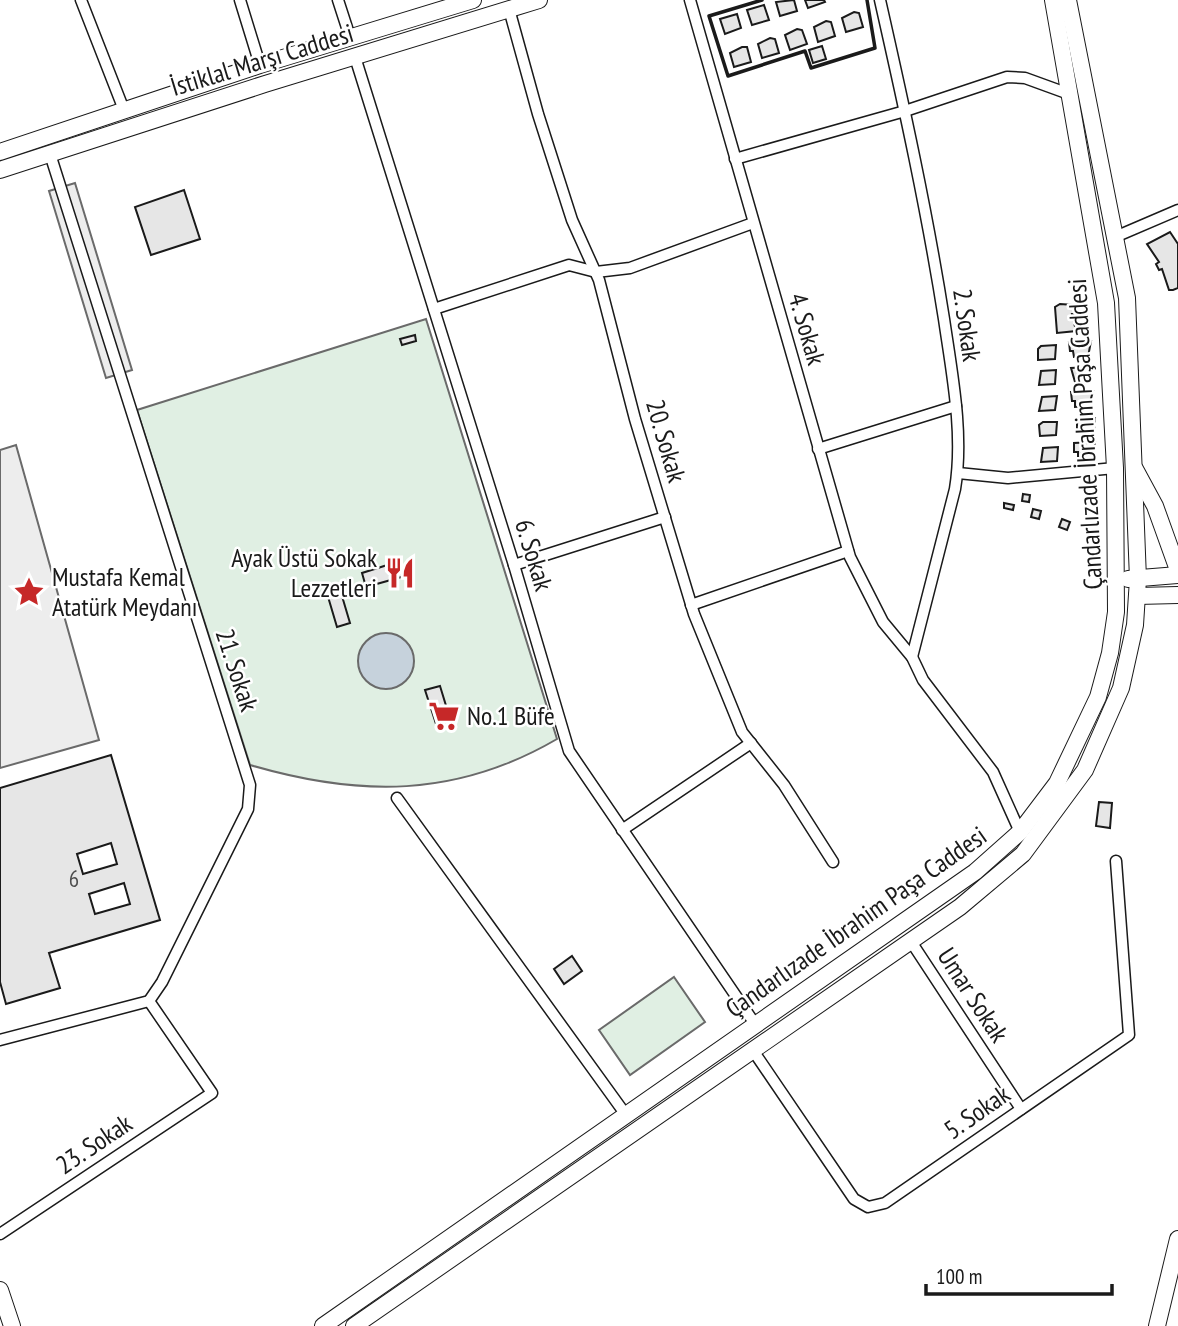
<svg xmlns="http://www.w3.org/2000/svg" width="1178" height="1326" font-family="'PT Sans Narrow',sans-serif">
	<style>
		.green { fill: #e0efe3; stroke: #6a6a6a; stroke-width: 2 }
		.parking { fill: #ededed; stroke: #6a6a6a; stroke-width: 2 }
		.water { fill: #c6d2dc; stroke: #6a6a6a; stroke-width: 2 }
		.building { fill: #e6e6e6; stroke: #1a1a1a; stroke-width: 2; fill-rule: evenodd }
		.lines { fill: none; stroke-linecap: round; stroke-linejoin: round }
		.street-casing { stroke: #1a1a1a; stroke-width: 13 }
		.secondary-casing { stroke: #1a1a1a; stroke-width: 18 }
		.street { stroke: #fff; stroke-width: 10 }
		.secondary { stroke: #fff; stroke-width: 16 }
		.wall { stroke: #1a1a1a; stroke-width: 3.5 }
		.labels { text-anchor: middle; stroke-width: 5; stroke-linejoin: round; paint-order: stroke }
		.number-label { font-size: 23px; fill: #4d4d4d }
		.street-label { font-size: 26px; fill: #1a1a1a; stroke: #fff }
		.poi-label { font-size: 26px; fill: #1a1a1a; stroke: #fff; text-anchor: start }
	</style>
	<rect width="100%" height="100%" fill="#fff"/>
	<g class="green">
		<path d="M426,319L557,739C456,798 359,797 250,765L137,410Z"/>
		<path d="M674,977L705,1022L630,1075L599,1030Z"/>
	</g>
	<g class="parking">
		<path d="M75,183L132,370L106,378L49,191Z"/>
		<path d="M16,445L99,740L0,768V450Z"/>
	</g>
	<circle class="water" cx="386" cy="661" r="28"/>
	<g class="building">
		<path d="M794,0L797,11L780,16L776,2Z"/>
		<path d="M805,0H824L825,2L808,8Z"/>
		<path d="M764,5L769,20L752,25L747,10Z"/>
		<path d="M854,12L859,13L863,27L846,32L842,18Z"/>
		<path d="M737,14L741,28L725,34L720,19Z"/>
		<path d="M826,21L831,22L835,36L818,42L814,27Z"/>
		<path d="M797,29L802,30L807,44L790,50L785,35Z"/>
		<path d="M770,38L775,39L779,53L762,58L758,44Z"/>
		<path d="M822,46L826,59L813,63L809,50Z"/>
		<path d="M742,47H747L751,62L734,67L730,53Z"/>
		<path d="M184,190L200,239L151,255L135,207Z"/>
		<path d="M1170,232L1178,244V288L1173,290H1169L1162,269L1159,270L1156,264L1159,262L1147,244Z"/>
		<path d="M1060,304L1074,305L1075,314H1072L1076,331L1057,333L1055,307Z"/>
		<path d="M415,335L416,341L402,345L400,339Z"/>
		<path d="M1091,341L1088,357H1074L1073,351H1070L1069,342Z"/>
		<path d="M1056,345L1055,359L1038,360V349L1041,346Z"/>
		<path d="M1092,367L1089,382H1075L1071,368Z"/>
		<path d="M1056,370L1055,384L1039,385L1041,371Z"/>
		<path d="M1093,391L1089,406L1075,407V401H1072L1071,392Z"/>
		<path d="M1057,396L1055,410L1039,411L1042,397Z"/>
		<path d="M1095,418L1094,432L1077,433V422L1080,419Z"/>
		<path d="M1043,422H1057L1056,435L1040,436L1039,425Z"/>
		<path d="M1095,442L1092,457L1078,458V452H1074V443Z"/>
		<path d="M1058,447L1057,461L1041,462L1043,448Z"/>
		<path d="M1023,494L1030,495L1029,502L1022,501Z"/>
		<path d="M1004,503L1014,505L1013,510L1004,508Z"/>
		<path d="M1033,509L1041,511L1039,519L1031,517Z"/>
		<path d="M1062,519L1070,522L1067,530L1059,527Z"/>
		<path d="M400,561L405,576L366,587L362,573Z"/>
		<path d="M339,586L350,623L337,627L326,590Z"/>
		<path d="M440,686L451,722L437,727L425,690Z"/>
		<path d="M111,755L160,920L49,953L60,988L6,1004L0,982V788ZM111,843L117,864L83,874L77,854ZM124,883L130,904L95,914L89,894Z"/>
		<path d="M1099,802L1112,803L1110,828L1096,826Z"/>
		<path d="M572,956L582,971L564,984L554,969Z"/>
	</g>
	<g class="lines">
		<g class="street-casing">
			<g id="street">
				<path d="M81,0L124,110"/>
				<path d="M240,0L260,65"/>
				<path d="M338,0L350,37"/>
				<path d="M690,0L850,557L883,622L912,657L923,680L993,772L1020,832"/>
				<path d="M880,0C904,106 927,211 944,319C952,374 964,434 955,489L912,657"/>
				<path d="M509,9L538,114L572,220L599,280L635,419L694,614L742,732L784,785L833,862"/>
				<path d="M355,57L514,565L569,751L755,1024"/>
				<path d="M735,159L905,111L1007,77L1025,78L1069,94"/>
				<path d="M1115,237L1178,210"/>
				<path d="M434,309L569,265L596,272L630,268L753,223"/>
				<path d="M818,449L956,406"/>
				<path d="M958,473L1008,478L1115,468"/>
				<path d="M514,565L665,517"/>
				<path d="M691,605L848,551"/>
				<path d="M397,798L626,1115"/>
				<path d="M622,830L751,743"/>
				<path d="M910,940L1021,1109"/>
				<path d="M0,1040L149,1001L162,982L248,809L250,785L50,154"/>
				<path d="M752,1049L854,1199L868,1207L885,1203L1129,1035L1116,861"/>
				<path d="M0,1234L212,1093L149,1001"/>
			</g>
		</g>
		<g class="secondary-casing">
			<g id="secondary">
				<path d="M0,152L260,65L473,0"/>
				<path d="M0,170L265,84L539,0"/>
				<path d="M1135,469L1155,506L1178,570"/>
				<path d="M1128,579L1178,575"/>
				<path d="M1137,596L1178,595"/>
				<path d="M0,1290L12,1326"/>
				<path d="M323,1326L975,872L1020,832L1057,783L1098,697L1110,653L1116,612L1115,468L1106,303L1053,0"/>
				<path d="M354,1326L960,907L1023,854L1085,770L1121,688L1135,625L1138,579L1127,298L1068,0"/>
				<path d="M1157,1326L1178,1239"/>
			</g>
		</g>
		<use href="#street" class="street"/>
		<use href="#secondary" class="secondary"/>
		<path class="wall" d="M762,0L709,16L728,76L805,51L811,68L875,48L867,0"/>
	</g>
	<defs>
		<g id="restaurant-bare" transform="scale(2.415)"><path d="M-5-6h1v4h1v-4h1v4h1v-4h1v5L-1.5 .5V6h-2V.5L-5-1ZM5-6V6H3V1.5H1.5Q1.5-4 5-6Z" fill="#c62828" stroke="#fff" stroke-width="2.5" paint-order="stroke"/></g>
		<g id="sight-bare" transform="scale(2.415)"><path d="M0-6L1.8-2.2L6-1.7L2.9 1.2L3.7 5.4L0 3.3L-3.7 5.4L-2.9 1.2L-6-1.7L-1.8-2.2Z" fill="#c62828" stroke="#fff" stroke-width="2.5" paint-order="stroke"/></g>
		<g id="supermarket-bare" transform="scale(2.415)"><path d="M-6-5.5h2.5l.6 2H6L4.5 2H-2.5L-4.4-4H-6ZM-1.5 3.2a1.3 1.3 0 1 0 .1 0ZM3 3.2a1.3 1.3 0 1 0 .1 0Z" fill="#c62828" stroke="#fff" stroke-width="2.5" paint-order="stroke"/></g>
	</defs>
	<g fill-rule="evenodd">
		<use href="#restaurant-bare" x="400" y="573"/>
		<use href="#sight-bare" x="29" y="592"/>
		<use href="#supermarket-bare" x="444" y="716"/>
	</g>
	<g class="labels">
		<g class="number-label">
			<text x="74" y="887">6</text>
		</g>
		<g class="street-label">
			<text transform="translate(262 60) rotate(-17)" y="9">İstiklal Marşı Caddesi</text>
			<text transform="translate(967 325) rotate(82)" y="9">2. Sokak</text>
			<text transform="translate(807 329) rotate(74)" y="9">4. Sokak</text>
			<text transform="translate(1085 434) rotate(-93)" y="9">Çandarlızade İbrahim Paşa Caddesi</text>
			<text transform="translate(666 441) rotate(74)" y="9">20. Sokak</text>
			<text transform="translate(534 555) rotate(73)" y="9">6. Sokak</text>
			<text transform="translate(237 670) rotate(72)" y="9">21. Sokak</text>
			<text transform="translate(856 922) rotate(-35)" y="9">Çandarlızade İbrahim Paşa Caddesi</text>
			<text transform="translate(973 995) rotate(57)" y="9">Umar Sokak</text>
			<text transform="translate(977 1112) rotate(-35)" y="9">5. Sokak</text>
			<text transform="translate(94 1144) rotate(-34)" y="9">23. Sokak</text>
		</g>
		<g class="poi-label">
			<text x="377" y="567" text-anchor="end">Ayak Üstü Sokak<tspan x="377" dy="30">Lezzetleri</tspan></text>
			<text x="52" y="586">Mustafa Kemal<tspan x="52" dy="30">Atatürk Meydanı</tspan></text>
			<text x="467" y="725">No.1 Büfe</text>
		</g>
	</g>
	<path d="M926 1284v10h186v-10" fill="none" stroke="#1a1a1a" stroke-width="3.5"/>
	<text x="936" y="1284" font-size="21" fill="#1a1a1a" stroke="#ffffff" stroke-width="5" paint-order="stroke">100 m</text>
</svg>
